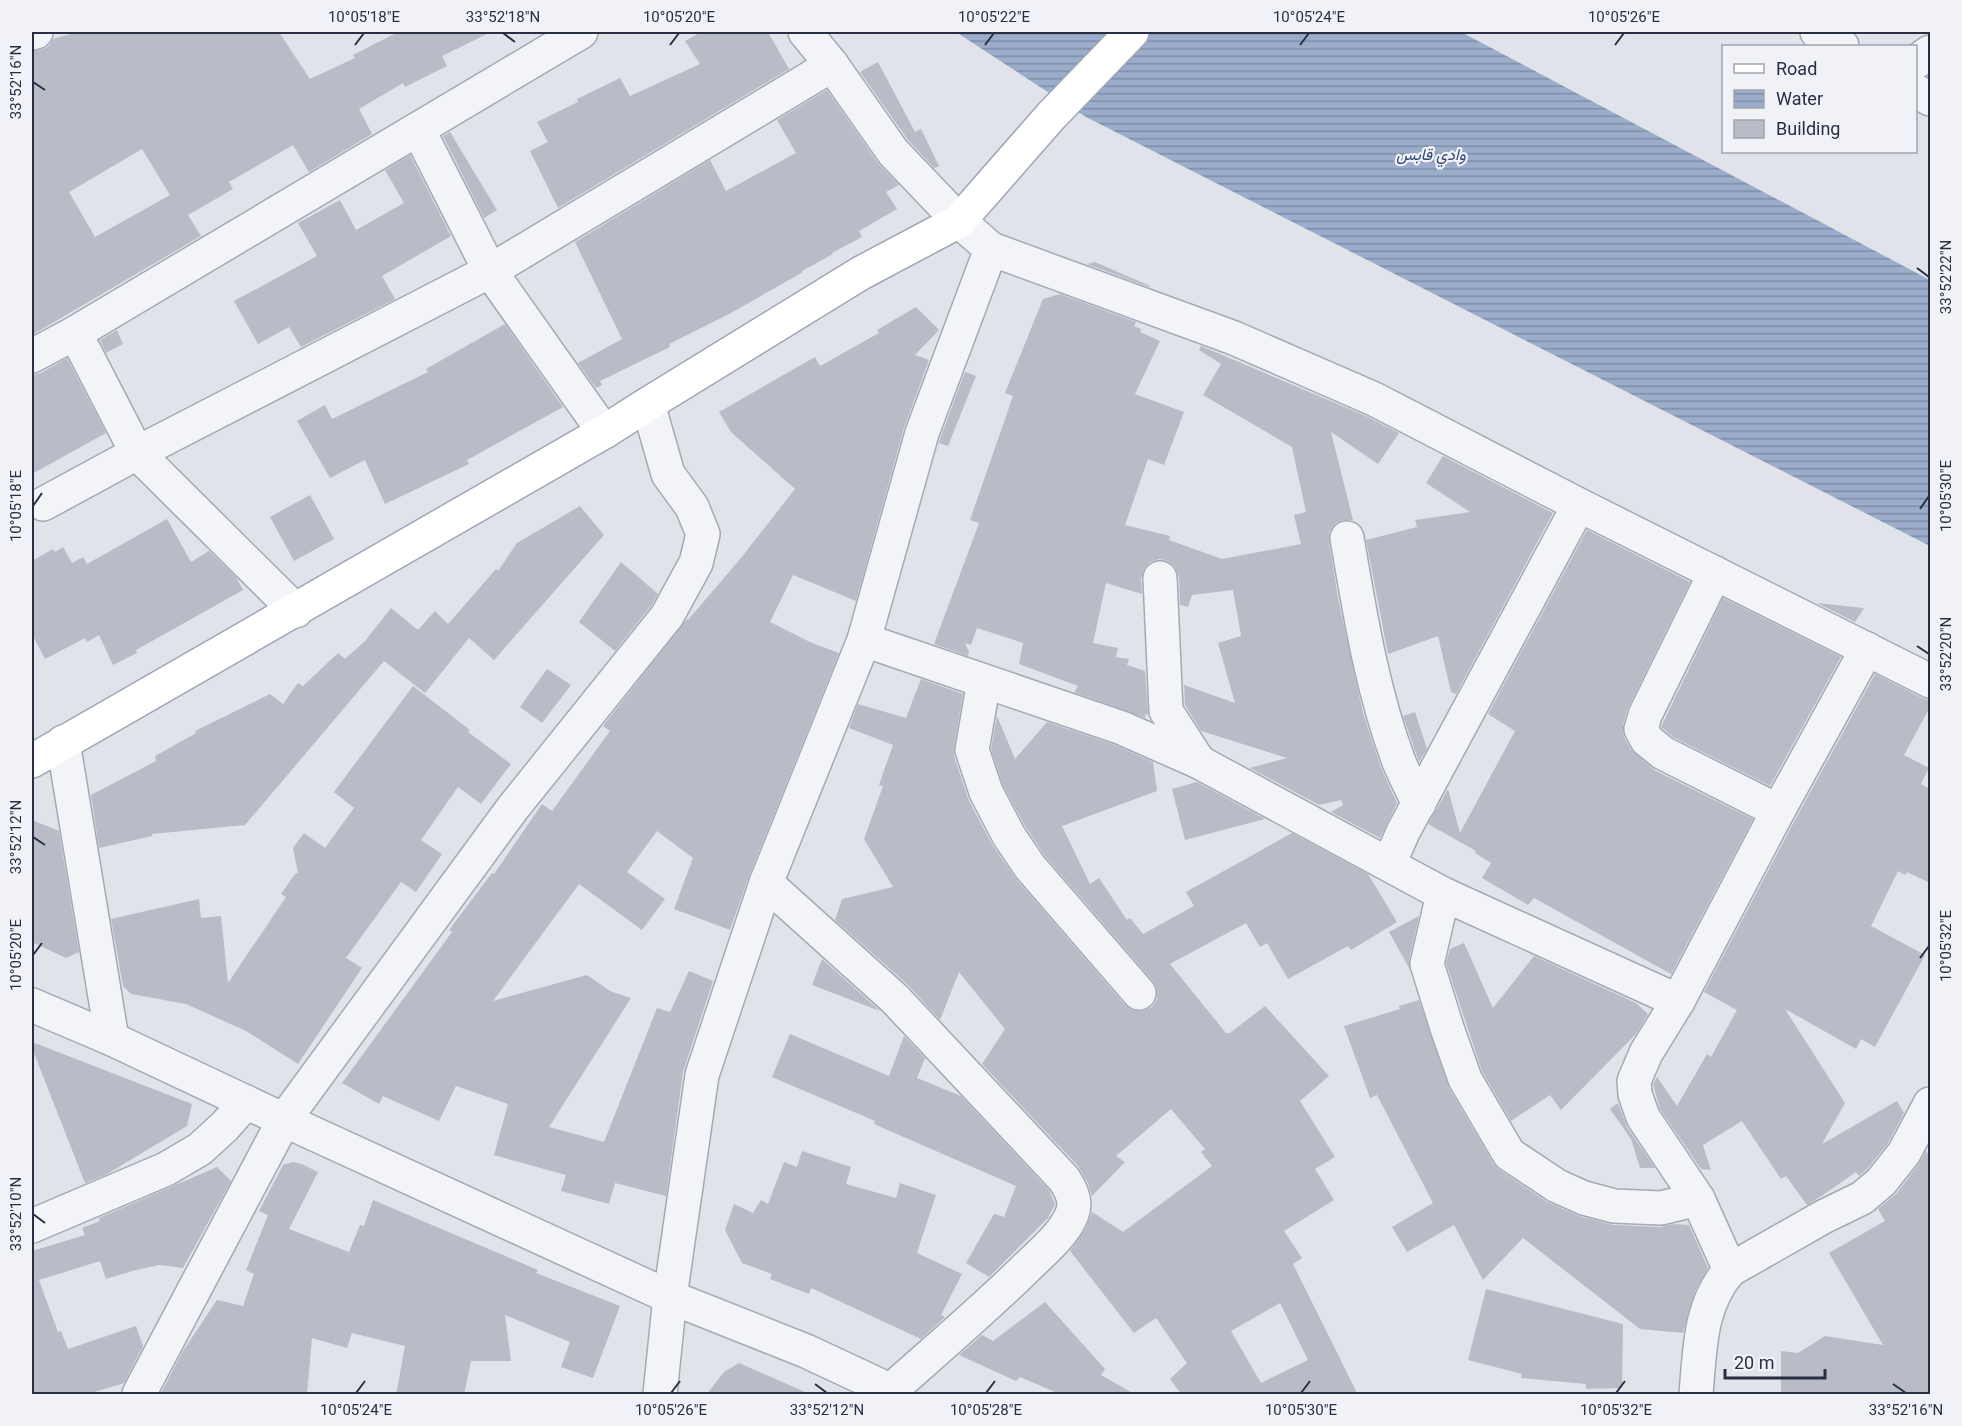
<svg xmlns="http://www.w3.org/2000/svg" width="1962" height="1426" font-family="Roboto,Vazirmatn,sans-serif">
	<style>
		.water { fill: url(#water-rules) }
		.building { fill: #b7bcc7; fill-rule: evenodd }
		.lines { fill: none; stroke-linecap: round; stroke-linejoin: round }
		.minor-casing { stroke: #a5a9b4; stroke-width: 36 }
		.major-casing { stroke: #9fa6b6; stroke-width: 36 }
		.minor { stroke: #f3f4f8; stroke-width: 33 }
		.major { stroke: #fff; stroke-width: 33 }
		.ticks { fill: none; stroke: #282f42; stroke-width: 2 }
		.labels { text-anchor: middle; stroke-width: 4.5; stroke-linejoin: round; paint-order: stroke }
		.water-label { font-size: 16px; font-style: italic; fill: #324a76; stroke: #f0f2f7 }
		.neatline { fill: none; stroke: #282f42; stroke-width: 2 }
		.ticks-label { font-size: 15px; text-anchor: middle; fill: #282f42 }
	</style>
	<defs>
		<pattern id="water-rules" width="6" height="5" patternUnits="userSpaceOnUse" patternTransform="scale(1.5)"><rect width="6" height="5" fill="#9badca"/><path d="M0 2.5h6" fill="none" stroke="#7e8da6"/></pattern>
	</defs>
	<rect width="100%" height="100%" fill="#e0e3ea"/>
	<path class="water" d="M956,32H1461L1930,280V546L1086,117Z"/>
	<g class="building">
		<path d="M77,32H279L310,79L355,58L353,55L398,32H491L442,56L447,66L405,87L403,83L359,109L372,134L309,172L293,145L229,182L233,189L188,215L201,236L32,335V51L41,50L49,46L53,39ZM142,149L170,195L95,237L69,192Z"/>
		<path d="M701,32H768L789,69L558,208L530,151L548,142L537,122L578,102L577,99L620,78L630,96L700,64L685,41Z"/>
		<path d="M878,62L915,132L921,129L939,166L934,168L908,140L860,72Z"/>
		<path d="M827,90L878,163L899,185L886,192L897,209L859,231L862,237L832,253L833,254L802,271L803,272L729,314L669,344L670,347L600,381L602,385L596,388L578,363L622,339L575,242L710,160L726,191L796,153L777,120Z"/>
		<path d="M450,132L497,210L484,218L443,136Z"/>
		<path d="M410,155L451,236L382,276L395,299L301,347L289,327L258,344L234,301L317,256L298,223L340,200L356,230L404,203L385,170Z"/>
		<path d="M1095,262L1150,286L1149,287L1087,264Z"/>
		<path d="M1060,294L1136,322L1134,326L1141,329L1140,332L1160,341L1135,394L1184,412L1164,465L1148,459L1125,525L1170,536L1169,540L1222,559L1301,544L1294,515L1306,512L1292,447L1203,395L1221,364L1199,350L1201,346L1366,416L1399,433L1378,464L1331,432L1353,520H1343L1336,523L1329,532V541L1338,598L1363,713L1381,768L1397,803L1380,838L1331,812L1343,805L1341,800L1319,805L1250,768L1287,758L1201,731L1185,705L1184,685L1235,703L1218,643L1241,636L1233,590L1192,595L1188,607L1180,605L1179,577L1175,567L1168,561L1159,559L1150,562L1144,569L1141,579L1142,594L1106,583L1093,643L1118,648L1116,657L1129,659L1127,665L1145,671L1148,715L1145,714L1146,718L1074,692L1078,686L1019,664L1023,643L977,628L971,645L965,643L969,652L968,656L934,644L979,523L970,520L1013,396L1005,393L1043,299Z"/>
		<path d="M916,307L939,330L915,355L929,360L904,428L856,601L793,575L770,622L812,643L839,653L749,876L730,930L674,909L693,858L657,831L627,872L665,899L642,930L579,884L493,1001L587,975L610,991L631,998L549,1127L604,1142L657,1008L670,1012L689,971L713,981L683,1072L666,1196L615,1183L609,1204L561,1191L566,1175L494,1155L508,1104L456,1086L439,1121L383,1096L379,1104L342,1083L452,932L449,930L492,873L494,874L542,804L552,811L610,731L603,726L687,619L688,620L741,558L795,489L731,432L719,412L815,357L820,366L879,333L877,330Z"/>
		<path d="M505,324L563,407L467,460L469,464L385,504L365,460L330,478L297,421L325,405L332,419L428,372L426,369Z"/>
		<path d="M117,330L123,344L106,353L100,340Z"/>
		<path d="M67,358L106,433L32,474V375L41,373Z"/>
		<path d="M965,372L976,376L948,446L939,443L933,462L940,439Z"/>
		<path d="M1443,456L1553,513L1456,694L1451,692L1438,636L1388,654L1366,540L1417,527L1415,520L1470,512L1426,483Z"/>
		<path d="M310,495L334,539L294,561L270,517Z"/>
		<path d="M580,506L604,535L494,660L469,638L425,693L384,661L245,825L152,834V836L99,848L91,795L156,761L155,756L196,733L195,731L270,694L283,704L298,683L303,686L338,653L345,659L365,641L391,608L418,630L435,611L448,624L496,569L498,571L517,543Z"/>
		<path d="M167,519L191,562L209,551L236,577L243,590L136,650L137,653L113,665L99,635L87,642L85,638L45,659L32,634V561L53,549L55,552L63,547L72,563L83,557L87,564Z"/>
		<path d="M1587,530L1690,582L1627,710L1623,725L1624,737L1631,749L1654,770L1753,819L1671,974L1534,898L1528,905L1482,878L1491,863L1475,853L1476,851L1428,824L1448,789L1460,833L1515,731L1488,714Z"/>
		<path d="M621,562L658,594L651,606L615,651L579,622Z"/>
		<path d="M1723,598L1841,657L1770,786L1673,737L1661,727Z"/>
		<path d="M1817,603L1864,608L1855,622Z"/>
		<path d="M547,669L571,685L542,723L520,707Z"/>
		<path d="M1875,674L1922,698L1930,700V707L1904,755L1929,768L1921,784L1930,789V883L1907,872L1905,875L1898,871L1871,926L1925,955L1875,1047L1861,1039L1856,1049L1785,1009L1845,1103L1822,1144L1897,1101L1904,1113L1888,1143L1867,1169L1859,1176L1856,1172L1820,1197L1807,1205L1786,1176L1781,1179L1742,1121L1703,1145L1711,1170L1701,1169L1660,1109L1653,1084L1657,1077L1677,1106L1707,1054L1711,1057L1737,1010L1704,992L1795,820Z"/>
		<path d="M921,679L963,694L954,747V756L969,801L993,846L1016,879L1125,1005L1132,1010L1142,1011L1152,1007L1157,999V989L1153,981L1045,856L1025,826L1003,785L991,749L997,716L1015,759L1047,722L1115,745L1153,762L1157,791L1062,826L1090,884L1099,878L1127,920L1130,918L1143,934L1194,906L1186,892L1292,833L1368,874L1397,922L1351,950L1348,946L1288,979L1267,943L1260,947L1246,923L1170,964L1226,1033H1230L1265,1006L1329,1076L1300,1101L1335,1157L1315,1169L1334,1200L1284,1231L1302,1258L1293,1264L1358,1395H1182L1170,1379L1187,1363L1156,1318L1134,1333L1070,1251L1085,1230L1092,1212L1123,1232L1212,1166L1201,1152L1205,1149L1171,1109L1116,1156L1125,1162L1092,1196L1088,1183L1078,1166L982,1064L1005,1029L959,972L940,1020L908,985L835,920L842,899L893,887L864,839L883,786L879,785L893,745L849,728L858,704L906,718ZM1280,1303L1308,1360L1261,1383L1231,1331Z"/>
		<path d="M413,686L470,730L468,732L511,764L481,804L458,787L421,840L442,854L416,892L401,882L346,958L362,968L298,1064L246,1031L186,1004L131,994L123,986L111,919L199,899L201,918L221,916L228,983L286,897L281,894L295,874L298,873L293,848L304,833L325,848L354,808L334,792Z"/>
		<path d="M1415,712L1427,749L1419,762L1403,716Z"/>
		<path d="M1197,782L1265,819L1185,840L1172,789Z"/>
		<path d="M32,820L59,831L79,952L66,958L32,942Z"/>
		<path d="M1419,916L1409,960V968L1389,932Z"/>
		<path d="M1464,943L1493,1008L1534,956L1636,1003L1648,1014L1636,1034L1561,1110L1550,1095L1511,1121L1482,1071L1446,963L1450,949Z"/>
		<path d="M822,959L880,1011L812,985Z"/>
		<path d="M1419,1000L1449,1088L1493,1163L1498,1169L1547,1202L1579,1216L1613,1225L1660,1227L1674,1224L1689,1225L1708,1268L1695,1291L1683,1333L1640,1329L1523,1238L1483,1280L1454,1225L1407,1252L1392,1227L1433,1203L1377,1095L1370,1098L1344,1026L1400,1009L1399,1006Z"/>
		<path d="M790,1034L889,1076L904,1036L925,1058L917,1078L961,1096L1049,1190L1055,1204L1048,1218L989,1277L966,1263L994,1214L1004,1217L1016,1186L874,1124L875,1121L772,1077Z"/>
		<path d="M32,1042L192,1104L187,1126L107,1174L85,1183L32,1048Z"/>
		<path d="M1618,1103L1627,1127L1655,1168H1640L1631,1139L1610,1109Z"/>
		<path d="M802,1151L851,1167L846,1184L896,1198L900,1183L936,1195L917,1253L962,1274L941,1315L945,1317L921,1339L811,1288L809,1294L770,1279L772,1274L742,1263L725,1230L734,1204L753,1213L761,1200L768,1204L784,1162L797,1167Z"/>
		<path d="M1926,1151L1930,1158V1395H1781V1351L1798,1353L1825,1336L1883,1345L1829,1253L1885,1221L1878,1209L1896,1194L1919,1164Z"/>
		<path d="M293,1162L302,1164L318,1172L289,1229L349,1252L360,1225L364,1226L373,1200L538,1270L536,1273L620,1306L593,1378L561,1367L570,1342L505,1315L511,1361H471L464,1395H396L405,1346L352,1333L347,1348L312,1338L307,1395H160L183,1351L217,1300L243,1306L254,1274L246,1270L268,1215L259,1211L283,1165Z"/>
		<path d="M217,1167L231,1181L183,1268L159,1265L132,1271L106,1279L100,1261L39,1280L58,1332L61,1331L68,1349L136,1326L143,1346L124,1383L85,1395H32V1251L85,1235L82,1228L100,1221L99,1218Z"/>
		<path d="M1486,1289L1623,1324L1622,1388L1586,1389V1384L1521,1378L1522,1374L1468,1360Z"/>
		<path d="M1045,1302L1105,1369L1101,1375L1136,1395H1062L1020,1377L1016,1381L959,1355L982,1335L993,1341Z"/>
		<path d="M739,1363L812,1395H706L724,1372Z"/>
	</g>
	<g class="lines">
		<g class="minor-casing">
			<g id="minor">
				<path d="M1817,32L1842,46"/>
				<path d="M32,33L36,32"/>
				<path d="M1916,62L1930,52"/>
				<path d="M1916,91L1930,99"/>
				<path d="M418,129L490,271L604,432"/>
				<path d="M991,249L1234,338L1374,399L1579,505L1930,681"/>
				<path d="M75,333L137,453L296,611"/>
				<path d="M32,356L75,333L581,32"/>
				<path d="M43,504L137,453L490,271L832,65"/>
				<path d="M1347,538C1360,614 1372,690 1399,762C1405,776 1412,790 1419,804"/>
				<path d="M1715,573L1645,715L1641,729L1647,740L1663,753L1778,811"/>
				<path d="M1160,578L1166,711L1199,762"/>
				<path d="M864,640L1122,728L1199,762L1443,894L1678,1001"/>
				<path d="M984,681L972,750L986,792L1009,836L1030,867L1139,993"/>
				<path d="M63,742L112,1039"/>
				<path d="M1389,864L1403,832L1579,505"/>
				<path d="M766,883L895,999L1064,1179C1071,1190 1077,1201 1072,1214C1064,1235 1040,1254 1024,1270C981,1312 935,1351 890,1391"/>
				<path d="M1443,894L1427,964L1447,1028L1465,1079L1509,1154L1557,1186L1584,1198L1614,1206L1661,1208L1698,1199"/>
				<path d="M32,1005L112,1039L284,1120L670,1297L806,1351L898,1394"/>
				<path d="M32,1226L166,1169L200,1149L225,1126L246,1102"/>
				<path d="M1730,1270L1698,1199L1643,1117L1635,1094L1634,1081L1646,1053L1678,1001L1778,811L1867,649"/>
				<path d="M139,1394L284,1120L512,809L667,616L696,563L703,534L692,507L668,474L648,404"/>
				<path d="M660,1394L670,1297L702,1075L766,883L864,640L922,433L991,249L959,221L893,152L832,65L805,32"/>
				<path d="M1696,1394C1700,1350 1699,1305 1730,1270L1823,1217L1862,1198L1881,1182L1904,1153L1930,1104"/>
			</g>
		</g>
		<g class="major-casing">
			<path id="major" d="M32,761L604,432L648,404L861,273L959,221L1051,116L1132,32"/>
		</g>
		<use href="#minor" class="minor"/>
		<use href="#major" class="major"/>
	</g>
	<path class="ticks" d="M503,33L515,42M355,45L364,33M670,45L679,33M985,45L994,33M1300,45L1309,33M1615,45L1624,33M33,82L45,90M1917,268L1929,277M33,506L42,493M1920,509L1929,496M1917,646L1929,654M33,837L45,845M33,955L42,943M1920,958L1929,946M33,1214L45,1223M815,1384L827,1393M1893,1384L1906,1393M356,1393L365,1381M671,1393L680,1381M986,1393L995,1381M1301,1393L1310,1381M1616,1393L1625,1381"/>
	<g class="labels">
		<g class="water-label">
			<text x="1431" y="160">وادي قابس</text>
		</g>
	</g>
	<rect width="1962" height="1426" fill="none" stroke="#f0f2f7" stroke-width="66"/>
	<rect x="1722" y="45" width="195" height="108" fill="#f0f2f7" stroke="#a0a4af" stroke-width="1.5"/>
	<rect x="1734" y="64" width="30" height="9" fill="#ffffff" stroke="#a0a4af" stroke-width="1.5"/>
	<text x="1776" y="75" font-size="18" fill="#282f42">Road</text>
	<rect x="1734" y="90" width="30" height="18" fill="url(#water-rules)" stroke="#a0a4af" stroke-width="1.5"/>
	<text x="1776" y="105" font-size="18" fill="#282f42">Water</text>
	<rect x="1734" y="120" width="30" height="18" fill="#b7bcc7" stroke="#a0a4af" stroke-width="1.5"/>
	<text x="1776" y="135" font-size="18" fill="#282f42">Building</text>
	<path d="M1725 1369v9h100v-9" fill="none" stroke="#282f42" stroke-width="3"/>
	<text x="1734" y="1369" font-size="18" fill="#282f42" stroke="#f0f2f7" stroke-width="4.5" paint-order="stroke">20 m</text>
	<rect x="33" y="33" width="1896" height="1360" class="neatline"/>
	<g class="ticks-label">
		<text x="364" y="22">10°05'18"E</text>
		<text x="503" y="22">33°52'18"N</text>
		<text x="679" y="22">10°05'20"E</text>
		<text x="994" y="22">10°05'22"E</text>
		<text x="1309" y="22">10°05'24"E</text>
		<text x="1624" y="22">10°05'26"E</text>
		<text transform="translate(16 82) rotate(-90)" y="5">33°52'16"N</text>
		<text transform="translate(1946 277) rotate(-90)" y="5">33°52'22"N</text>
		<text transform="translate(1946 496) rotate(-90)" y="5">10°05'30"E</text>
		<text transform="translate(16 506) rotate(-90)" y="5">10°05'18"E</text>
		<text transform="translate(1946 654) rotate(-90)" y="5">33°52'20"N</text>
		<text transform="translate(16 837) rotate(-90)" y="5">33°52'12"N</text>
		<text transform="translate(1946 946) rotate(-90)" y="5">10°05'32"E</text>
		<text transform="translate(16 955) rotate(-90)" y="5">10°05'20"E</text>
		<text transform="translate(16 1214) rotate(-90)" y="5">33°52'10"N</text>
		<text x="356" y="1415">10°05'24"E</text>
		<text x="671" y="1415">10°05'26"E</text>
		<text x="827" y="1415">33°52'12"N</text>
		<text x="986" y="1415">10°05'28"E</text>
		<text x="1301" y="1415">10°05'30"E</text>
		<text x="1616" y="1415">10°05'32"E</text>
		<text x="1906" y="1415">33°52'16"N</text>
	</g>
</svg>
